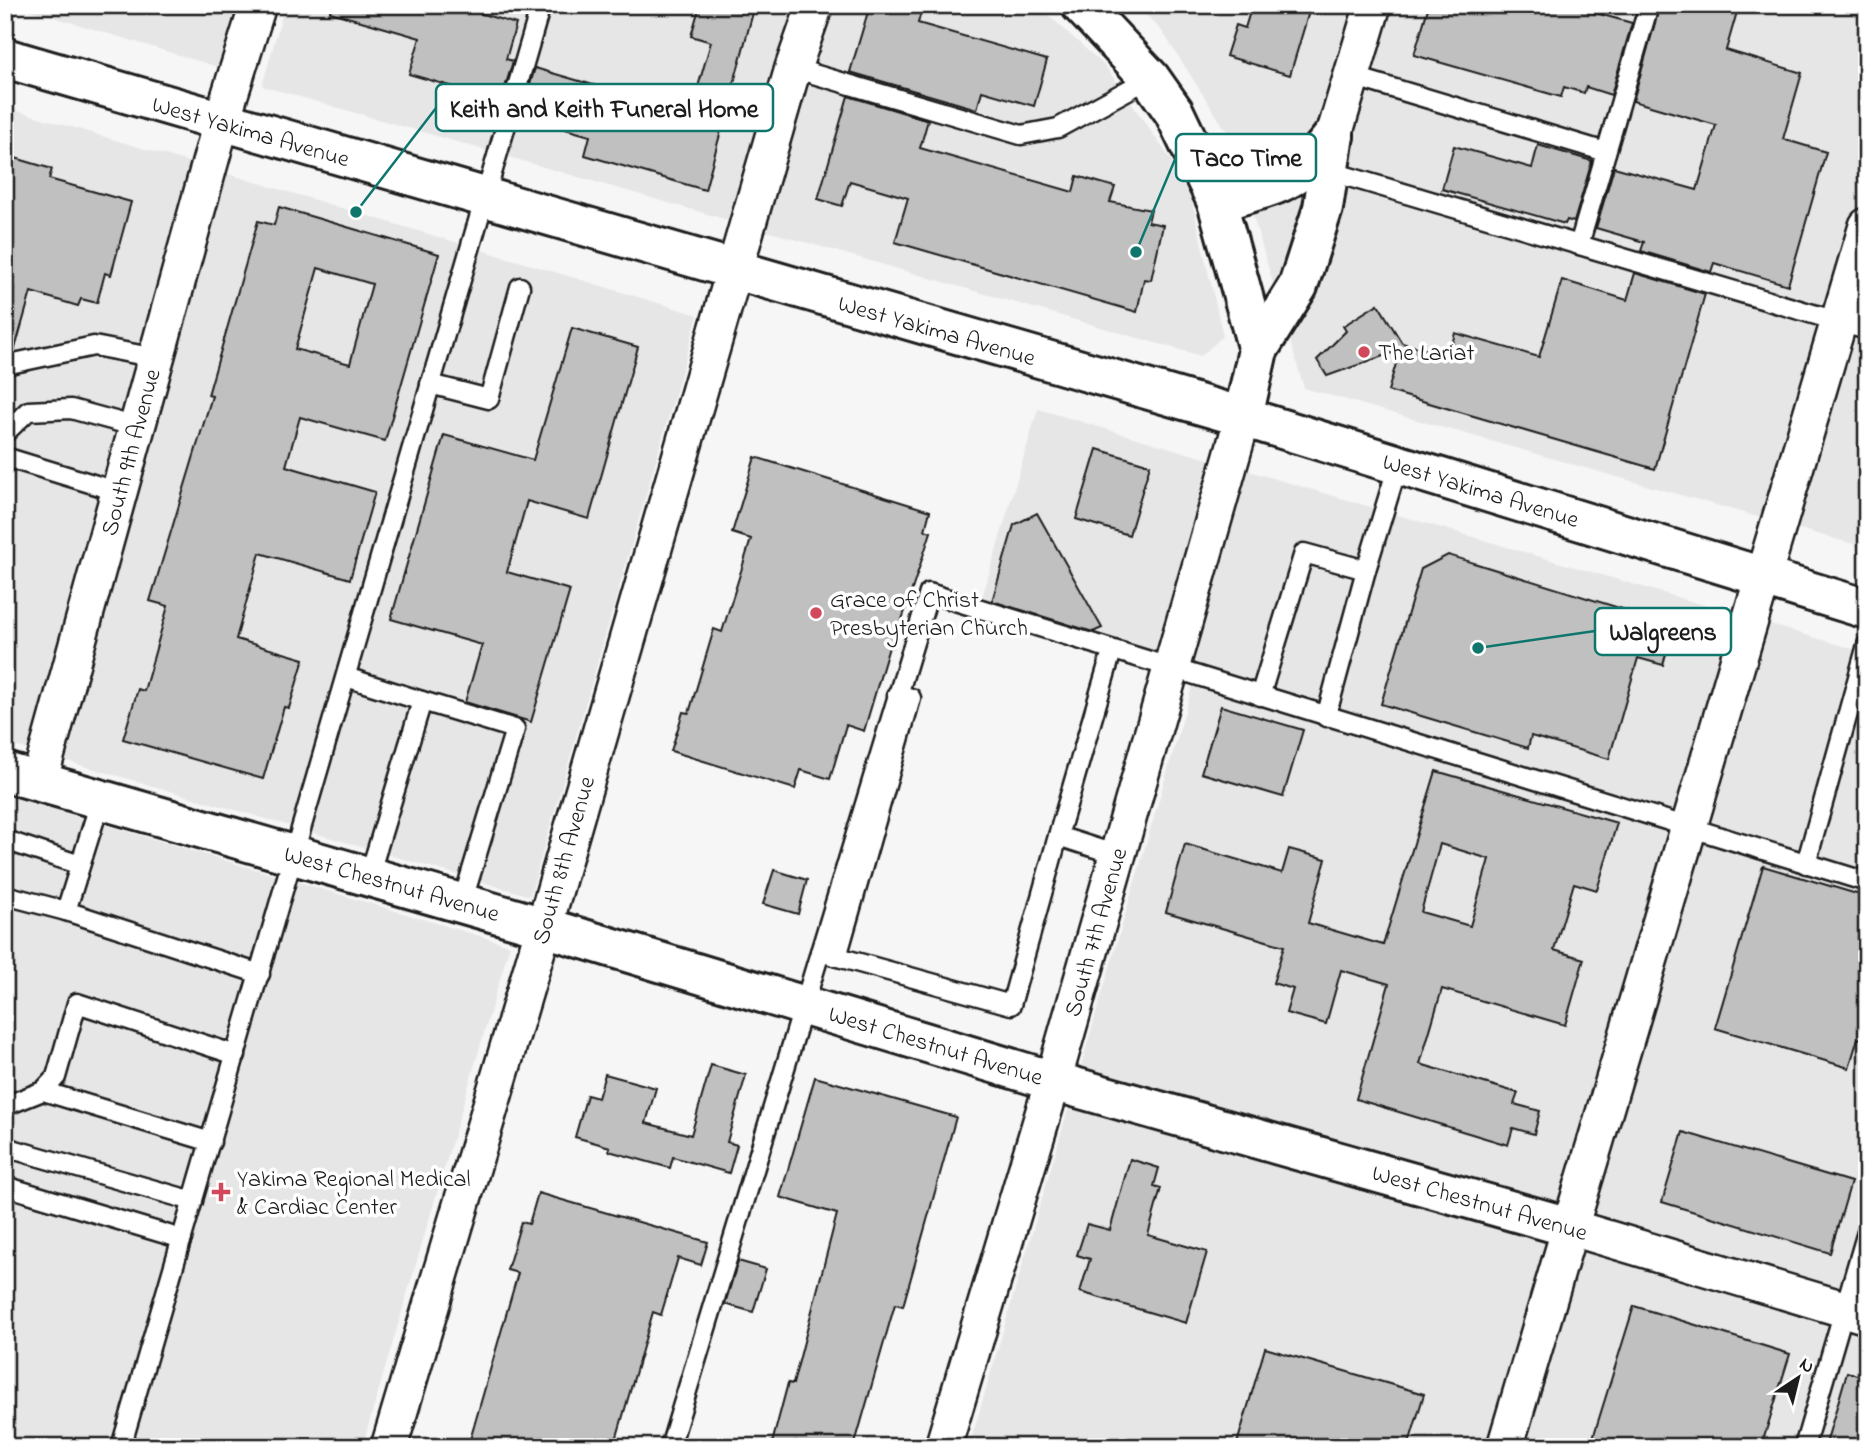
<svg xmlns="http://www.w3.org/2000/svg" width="1872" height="1452" font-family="'Indie Flower',sans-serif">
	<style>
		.built { fill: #e6e6e6 }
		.building { fill: #c0c0c0; stroke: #1c1c1c; stroke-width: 2; fill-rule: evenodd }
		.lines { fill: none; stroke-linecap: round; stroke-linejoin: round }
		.service-casing { stroke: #1c1c1c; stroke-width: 23 }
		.minor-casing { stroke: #1c1c1c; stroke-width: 40 }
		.tertiary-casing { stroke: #1c1c1c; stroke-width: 44 }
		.secondary-casing { stroke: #1c1c1c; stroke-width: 44 }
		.service { stroke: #fff; stroke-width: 18 }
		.minor { stroke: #fff; stroke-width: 35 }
		.tertiary { stroke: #fff; stroke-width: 38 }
		.secondary { stroke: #fff; stroke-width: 38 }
		.poi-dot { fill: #d1495b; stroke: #fff; stroke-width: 2.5 }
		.labels { text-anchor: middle; stroke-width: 7; stroke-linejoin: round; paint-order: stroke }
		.street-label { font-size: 24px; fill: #1c1c1c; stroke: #fff }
		.poi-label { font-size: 24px; fill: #1c1c1c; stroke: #fff; text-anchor: start }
		.leader { fill: none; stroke: #0f766e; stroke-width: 2.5 }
		.callout-dot { fill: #0f766e; stroke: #fff; stroke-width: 2.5 }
		.callout { fill: #fff; stroke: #0f766e; stroke-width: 2.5 }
		.callout-label { font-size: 26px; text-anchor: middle; font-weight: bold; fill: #1c1c1c }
	</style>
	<rect width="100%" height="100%" fill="#f6f6f6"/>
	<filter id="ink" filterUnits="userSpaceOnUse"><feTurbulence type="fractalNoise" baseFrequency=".0143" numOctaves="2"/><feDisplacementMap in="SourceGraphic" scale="14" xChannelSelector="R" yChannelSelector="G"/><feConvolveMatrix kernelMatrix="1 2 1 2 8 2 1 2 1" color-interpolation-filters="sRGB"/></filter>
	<g filter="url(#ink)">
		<g class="built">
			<path d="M14,5H237L218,67Z"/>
			<path d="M285,5H1037L1106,67L1188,184L1223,336L1201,356L262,86Z"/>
			<path d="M1136,5H1867V548L1304,388L1229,135L1162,31Z"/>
			<path d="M5,107L698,315L530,896L5,743Z"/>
			<path d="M1038,409L1867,653V1447H969L1195,677L978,611Z"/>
			<path d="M5,795L510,945L362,1447H32L5,1439Z"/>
		</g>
		<g class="building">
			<path d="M331,5H452L516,24L506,59L513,61L500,104L493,102L489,116L452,105L457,88L409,74L420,38L330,12Z"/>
			<path d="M700,5H755L705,190L585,155L590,136L544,123L546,117L522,111L535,68L600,87L597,99L665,119L673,90L695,97L711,42L691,36Z"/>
			<path d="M870,5H923L918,23L1047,60L1034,106L982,91L977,109L850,72Z"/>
			<path d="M1252,5H1311L1290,75L1226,56L1236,25L1245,28Z"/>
			<path d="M1429,5H1587L1585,10L1632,23L1611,95L1586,87L1584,93L1564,87L1561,97L1414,55Z"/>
			<path d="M1660,5H1739L1726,50L1802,73L1783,139L1826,152L1788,285L1714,263L1711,272L1641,251L1644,242L1596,228L1614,167L1697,190L1716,125L1633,101Z"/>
			<path d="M848,96L928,120L920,148L1073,192L1077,176L1115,187L1110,202L1151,210L1148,222L1163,225L1151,280L1144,279L1137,312L895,242L908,198L850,181L842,206L818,199Z"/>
			<path d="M1538,145L1592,161L1574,222L1567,220L1565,224L1442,189L1454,146L1532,168Z"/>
			<path d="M5,155L52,169L49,179L131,202L111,275L105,273L97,303L81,299L78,306L31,292L14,352L5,353Z"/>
			<path d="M279,207L439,254L385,441L300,417L286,466L375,492L350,579L260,553L236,639L304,659L289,708L284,707L263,779L123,739L138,689L144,691L168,606L150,601L212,396L208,395L258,221L274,225ZM318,268L372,284L350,364L295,349Z"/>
			<path d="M1635,273L1705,294L1655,469L1388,391L1400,350L1327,376L1317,360L1346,331L1343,326L1378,304L1402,343L1449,356L1455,333L1539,357L1562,280L1627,300Z"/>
			<path d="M572,328L638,347L589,519L527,501L507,572L570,590L531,722L465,702L482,645L391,619L444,435L533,460Z"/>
			<path d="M1097,449L1150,465L1129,535L1076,519Z"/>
			<path d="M755,457L930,511L925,530L931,532L893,647H889L864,731L846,725L830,779L801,770L795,789L671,751L683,712L689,713L714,629L722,632L751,539L732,533Z"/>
			<path d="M1037,513L1102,628L1093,632L992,601L1014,525Z"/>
			<path d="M1448,555L1674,625L1663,665L1638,658L1609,759L1531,736L1528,748L1381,704L1421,569Z"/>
			<path d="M1221,706L1303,730L1283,797L1201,773Z"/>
			<path d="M1436,771L1617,823L1597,890L1574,883L1554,950L1584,959L1565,1025L1442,989L1420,1064L1518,1093L1514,1104L1540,1111L1534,1134L1513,1128L1508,1145L1356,1099L1389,984L1341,970L1326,1024L1286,1013L1293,989L1273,983L1284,946L1166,912L1185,844L1282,873L1289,849L1326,859L1308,923L1383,945ZM1440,844L1489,859L1470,926L1421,912Z"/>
			<path d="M1763,866L1867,897V1041L1858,1038L1849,1068L1715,1028Z"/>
			<path d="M774,870L807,880L798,914L763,904Z"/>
			<path d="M711,1065L746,1075L727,1142L737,1145L729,1173L673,1157L670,1168L609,1151L610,1147L575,1137L587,1095L598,1098L605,1074L656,1088L646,1123L691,1135Z"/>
			<path d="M815,1077L956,1117L903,1306L895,1304L854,1447H771L788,1383L793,1384L837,1214L780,1197Z"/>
			<path d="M1683,1132L1851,1182L1830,1253L1662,1202Z"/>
			<path d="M1130,1159L1159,1168L1154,1186L1161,1188L1148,1235L1207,1252L1186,1323L1080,1292L1090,1259L1077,1255L1087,1224L1110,1230Z"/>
			<path d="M538,1193L708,1242L701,1265L678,1258L661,1315L653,1312L614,1447H468L518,1273L507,1270L521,1222L529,1224Z"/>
			<path d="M738,1261L766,1269L753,1312L725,1304Z"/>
			<path d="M1634,1306L1790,1354L1761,1447H1611L1592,1441Z"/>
			<path d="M1265,1348L1424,1394L1408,1447H1236Z"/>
			<path d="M1847,1372L1867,1378V1447H1825Z"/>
		</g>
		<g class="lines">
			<g class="service-casing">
				<g id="service">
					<path d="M793,68L1021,135L1058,128L1150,78"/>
					<path d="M1352,76L1606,152"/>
					<path d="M1329,171L1867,330"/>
					<path d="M1579,245L1649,5"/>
					<path d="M5,365L94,346L156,358"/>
					<path d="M430,384L489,399L520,287"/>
					<path d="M5,433L28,411L71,409L137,427"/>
					<path d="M5,457L119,492"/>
					<path d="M346,677L422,701L369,876"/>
					<path d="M1260,696L1304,553L1366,570L1398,465"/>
					<path d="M422,701L515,729L462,903"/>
					<path d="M1326,717L1366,570"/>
					<path d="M101,799L66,911L260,974"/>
					<path d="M1058,836L1112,651"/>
					<path d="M5,840L80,865"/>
					<path d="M1806,864L1867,645"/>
					<path d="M5,895L66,911"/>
					<path d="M820,952L1011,1005L1058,836L1117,855"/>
					<path d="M837,957L911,698L897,694"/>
					<path d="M43,1091L56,1077L77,1003L236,1055"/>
					<path d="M5,1106L43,1091L211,1142"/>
					<path d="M5,1147L193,1201"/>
					<path d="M5,1186L182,1239"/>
					<path d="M121,1447L541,5"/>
					<path d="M670,1447L929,593L1867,882"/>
					<path d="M1804,1447L1867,1232"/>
				</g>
			</g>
			<g class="minor-casing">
				<g id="minor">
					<path d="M1334,135L1373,5"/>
					<path d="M39,782L221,123L258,5"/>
					<path d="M1569,1227L1867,1316"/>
					<path d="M389,1447L544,927L793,68L815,5"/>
					<path d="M943,1447L1053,1081L1243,417"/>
					<path d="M1505,1447L1867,226"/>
				</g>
			</g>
			<g class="tertiary-casing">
				<path id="tertiary" d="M5,772L544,927L1053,1081L1569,1227"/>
			</g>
			<g class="secondary-casing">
				<g id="secondary">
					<path d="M1081,5L1150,78L1174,112L1217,202L1258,350L1243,417"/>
					<path d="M5,58L1243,417L1867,609"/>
					<path d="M1217,202C1274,185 1296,186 1334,135"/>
					<path d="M1258,350L1298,286L1323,208L1334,135"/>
				</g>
			</g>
			<use href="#service" class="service"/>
			<use href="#minor" class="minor"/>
			<use href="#tertiary" class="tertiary"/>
			<use href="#secondary" class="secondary"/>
		</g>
	</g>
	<g class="poi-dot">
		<circle cx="1364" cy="352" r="7"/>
		<circle cx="816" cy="613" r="7"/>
		<path d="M217.5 1181.5h7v7h7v7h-7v7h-7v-7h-7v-7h7z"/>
	</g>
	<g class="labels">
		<g class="street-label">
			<text transform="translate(251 131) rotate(16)" y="8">West Yakima Avenue</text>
			<text transform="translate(937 330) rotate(16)" y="8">West Yakima Avenue</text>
			<text transform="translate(130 452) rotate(-75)" y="8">South 9th Avenue</text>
			<text transform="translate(1481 490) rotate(17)" y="8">West Yakima Avenue</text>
			<text transform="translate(563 860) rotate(-74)" y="8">South 8th Avenue</text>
			<text transform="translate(392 883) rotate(16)" y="8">West Chestnut Avenue</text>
			<text transform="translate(1095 932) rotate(-74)" y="8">South 7th Avenue</text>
			<text transform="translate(936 1045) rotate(17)" y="8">West Chestnut Avenue</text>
			<text transform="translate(1480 1202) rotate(16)" y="8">West Chestnut Avenue</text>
		</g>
		<g class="poi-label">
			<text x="1378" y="360">The Lariat</text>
			<text x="830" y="607">Grace of Christ<tspan x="830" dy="28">Presbyterian Church</tspan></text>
			<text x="237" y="1186">Yakima Regional Medical<tspan x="237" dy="28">&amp; Cardiac Center</tspan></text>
		</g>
	</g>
	<path class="leader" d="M356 212L436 108M1136 252L1176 157M1478 648L1595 631"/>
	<g class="callout-dot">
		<circle cx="356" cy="212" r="7"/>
		<circle cx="1136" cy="252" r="7"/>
		<circle cx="1478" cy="648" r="7"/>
	</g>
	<g class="callout">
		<rect x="436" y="84" width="337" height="47" rx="7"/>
		<rect x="1176" y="134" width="140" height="47" rx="7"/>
		<rect x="1595" y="608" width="136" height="47" rx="7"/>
	</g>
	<g class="callout-label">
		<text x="604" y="117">Keith and Keith Funeral Home</text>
		<text x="1246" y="166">Taco Time</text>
		<text x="1663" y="640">Walgreens</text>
	</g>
	<rect width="1872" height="1452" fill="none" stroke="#fff" stroke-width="28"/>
	<rect x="14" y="14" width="1844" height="1424" fill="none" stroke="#1c1c1c" stroke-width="2.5" filter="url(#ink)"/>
	<g transform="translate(1798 1378) rotate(35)" stroke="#ffffff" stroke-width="5" paint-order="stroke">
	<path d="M0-5L12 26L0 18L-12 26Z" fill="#1c1c1c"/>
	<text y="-10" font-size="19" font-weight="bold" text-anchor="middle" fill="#1c1c1c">N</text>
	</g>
</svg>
